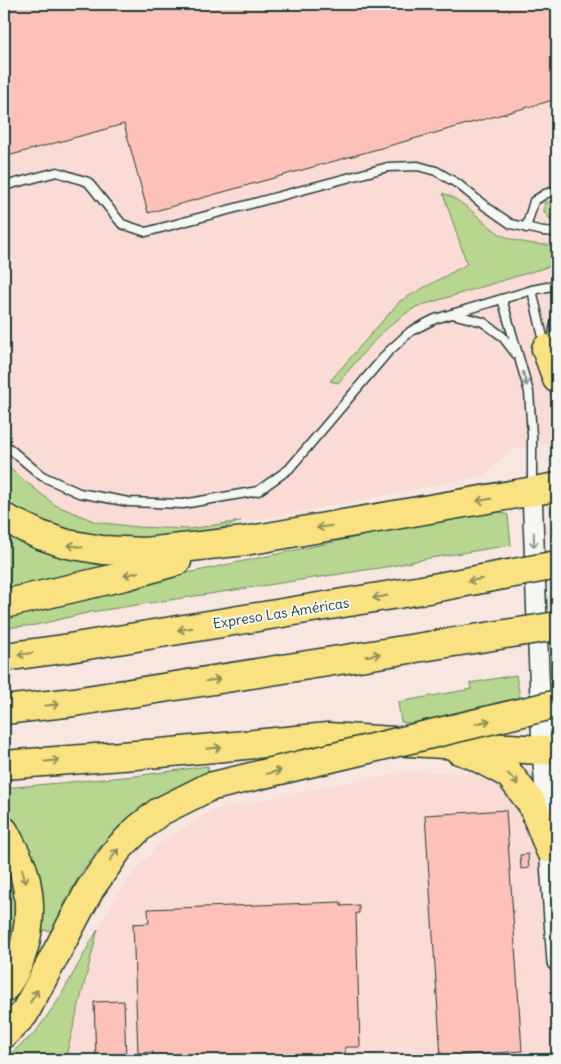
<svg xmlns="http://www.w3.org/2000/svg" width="561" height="1064" font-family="Delius,sans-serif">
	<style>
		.built { fill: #fadbd5 }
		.green { fill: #b7d790; stroke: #6b8a62 }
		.building { fill: #fdc1b9; stroke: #1f3d34 }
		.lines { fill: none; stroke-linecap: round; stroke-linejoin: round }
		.service-casing { stroke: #1f3d34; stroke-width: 11 }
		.tertiary-casing { stroke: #1f3d34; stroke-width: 22 }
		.motorway-casing { stroke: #1f3d34; stroke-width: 31 }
		.service { stroke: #f6f6f2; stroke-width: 8 }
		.tertiary { stroke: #f6f6f2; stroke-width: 19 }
		.motorway { stroke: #fae181; stroke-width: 28 }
		.motorway-bridge-casing { stroke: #1f3d34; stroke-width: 31; stroke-linecap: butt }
		.motorway-bridge { stroke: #fae181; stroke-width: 28 }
		.oneway { stroke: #8a9a93 }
		.oneway2 { stroke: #8c8f5a }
		.labels { text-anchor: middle; stroke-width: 4; stroke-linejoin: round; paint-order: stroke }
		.street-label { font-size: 14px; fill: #1f3d34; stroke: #f6f6f2 }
	</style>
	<rect width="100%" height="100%" fill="#f8e6e1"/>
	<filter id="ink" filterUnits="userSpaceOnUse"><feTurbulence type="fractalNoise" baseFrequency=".02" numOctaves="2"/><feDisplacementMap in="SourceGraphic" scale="10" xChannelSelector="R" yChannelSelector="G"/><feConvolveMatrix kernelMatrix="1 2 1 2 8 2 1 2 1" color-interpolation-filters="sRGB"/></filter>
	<g filter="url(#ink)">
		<g class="built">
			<path d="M4,4H557V442L509,451L485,475L290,514L189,529L137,527L96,522L55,505L4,464Z"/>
			<path d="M411,771L472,774L499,785L513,795L557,788V1060H65L98,929L121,888L159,844L211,811L310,790Z"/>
		</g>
		<g class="green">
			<path d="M443,193C464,201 479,219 497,232C514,244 538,244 557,246V264L416,307C383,326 362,355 338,383L330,381L400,301L467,264Z"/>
			<path d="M557,200V219H550L544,212V203Z"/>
			<path d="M4,464L55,505L96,522L137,527L189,529L241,521L209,533L132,543L59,531L17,512L4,504Z"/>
			<path d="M498,511L508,515L511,545L430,558L392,566L91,612L36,625L4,628V612L376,533Z"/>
			<path d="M4,527L128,562L4,596Z"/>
			<path d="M516,675L520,698L417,724L401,722L398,702L471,689L470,683Z"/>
			<path d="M208,766L209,774C173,787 137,809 109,837C84,862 66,898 52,931L40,930L43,897L37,873L21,837L4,811V788L135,776Z"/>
			<path d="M4,860C21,896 17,928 4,963Z"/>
			<path d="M98,929L65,1060H4V1059L35,1033L59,999Z"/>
		</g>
		<g class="building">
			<path d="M4,4H557V99L148,213L124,124L4,157Z"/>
			<path d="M506,810L522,1051L441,1057L425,815Z"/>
			<path d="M528,854L529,868L521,869L520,855Z"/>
			<path d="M341,902V906L359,905V913H356L360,1047H345V1060H154L153,1052L138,1053L133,924L149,923L148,909Z"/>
			<path d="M124,1001L126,1060H96L94,1002Z"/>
		</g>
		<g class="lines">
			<g class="service-casing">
				<g id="service">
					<path d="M4,186L57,172L88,182L122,224L146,232L388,167L418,166L436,171L458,184L485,206L511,224L543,231L557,232"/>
					<path d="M526,228L534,201L545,194L557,190"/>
					<path d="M532,290L545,346"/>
					<path d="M502,299L529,392L532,435V488"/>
					<path d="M452,314L483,322L502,336L516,354"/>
					<path d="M552,348L554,328L557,316"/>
					<path d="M554,384L557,399"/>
					<path d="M4,444L42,476L79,493L129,502L183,504L258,491L289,469L388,352L411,331L435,319L532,290L557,285"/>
				</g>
			</g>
			<g class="tertiary-casing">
				<path id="tertiary" d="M532,492L542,749L557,962"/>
			</g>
			<g class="motorway-casing">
				<g id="motorway">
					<path d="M546,349L557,379"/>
					<path d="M4,518L40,535L67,544L102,550L145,552L245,541L557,487"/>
					<path d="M4,604L125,576L177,561"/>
					<path d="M4,657L63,649L428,589"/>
					<path d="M4,710L74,702L435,645"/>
					<path d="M459,750L473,755L509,774L532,804L549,848"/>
					<path d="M4,765L161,753L328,737L557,751"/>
					<path d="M4,831C11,845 20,859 24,873C35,912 28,956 4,988"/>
					<path d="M4,1034L24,1014L90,889L119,848L138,829L159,812L209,787"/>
				</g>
			</g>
			<use href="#service" class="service"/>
			<use href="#tertiary" class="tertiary"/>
			<use href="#motorway" class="motorway"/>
			<g class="motorway-bridge-casing">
				<g id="motorway-bridge">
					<path d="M428,589L557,565"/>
					<path d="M435,645L557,626"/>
					<path d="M209,787L557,704"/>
				</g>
			</g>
			<use href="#motorway-bridge" class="motorway-bridge"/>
		</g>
		<defs><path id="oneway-shaft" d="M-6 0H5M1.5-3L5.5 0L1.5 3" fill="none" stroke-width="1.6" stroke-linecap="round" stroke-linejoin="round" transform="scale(1.25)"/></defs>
		<g class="oneway">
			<use href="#oneway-shaft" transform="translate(525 379) rotate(74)"/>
			<use href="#oneway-shaft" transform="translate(534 540) rotate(88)"/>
		</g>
		<g class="oneway2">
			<use href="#oneway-shaft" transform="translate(484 500) rotate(170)"/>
			<use href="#oneway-shaft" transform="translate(324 527) rotate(170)"/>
			<use href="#oneway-shaft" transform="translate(75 546) rotate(-170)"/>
			<use href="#oneway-shaft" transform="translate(131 574) rotate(164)"/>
			<use href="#oneway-shaft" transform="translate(475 580) rotate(170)"/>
			<use href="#oneway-shaft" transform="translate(380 597) rotate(171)"/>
			<use href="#oneway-shaft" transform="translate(185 629) rotate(171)"/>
			<use href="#oneway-shaft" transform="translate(25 654) rotate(172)"/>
			<use href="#oneway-shaft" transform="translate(373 655) rotate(-9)"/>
			<use href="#oneway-shaft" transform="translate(213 680) rotate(-9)"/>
			<use href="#oneway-shaft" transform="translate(52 705) rotate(-6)"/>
			<use href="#oneway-shaft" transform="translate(483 722) rotate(-13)"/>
			<use href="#oneway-shaft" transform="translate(214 748) rotate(-6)"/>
			<use href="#oneway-shaft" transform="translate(52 761) rotate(-4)"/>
			<use href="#oneway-shaft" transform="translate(274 772) rotate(-13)"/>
			<use href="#oneway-shaft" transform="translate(513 779) rotate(49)"/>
			<use href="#oneway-shaft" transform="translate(114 855) rotate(-54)"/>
			<use href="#oneway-shaft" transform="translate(24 876) rotate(74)"/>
			<use href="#oneway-shaft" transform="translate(34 996) rotate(-60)"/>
		</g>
	</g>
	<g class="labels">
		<g class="street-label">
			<text transform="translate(281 613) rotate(-9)" y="5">Expreso Las Américas</text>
		</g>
	</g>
	<rect width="561" height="1064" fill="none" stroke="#f6f6f2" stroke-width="20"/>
	<rect x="10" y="10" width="541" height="1044" fill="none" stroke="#1f3d34" stroke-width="2" filter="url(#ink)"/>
</svg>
